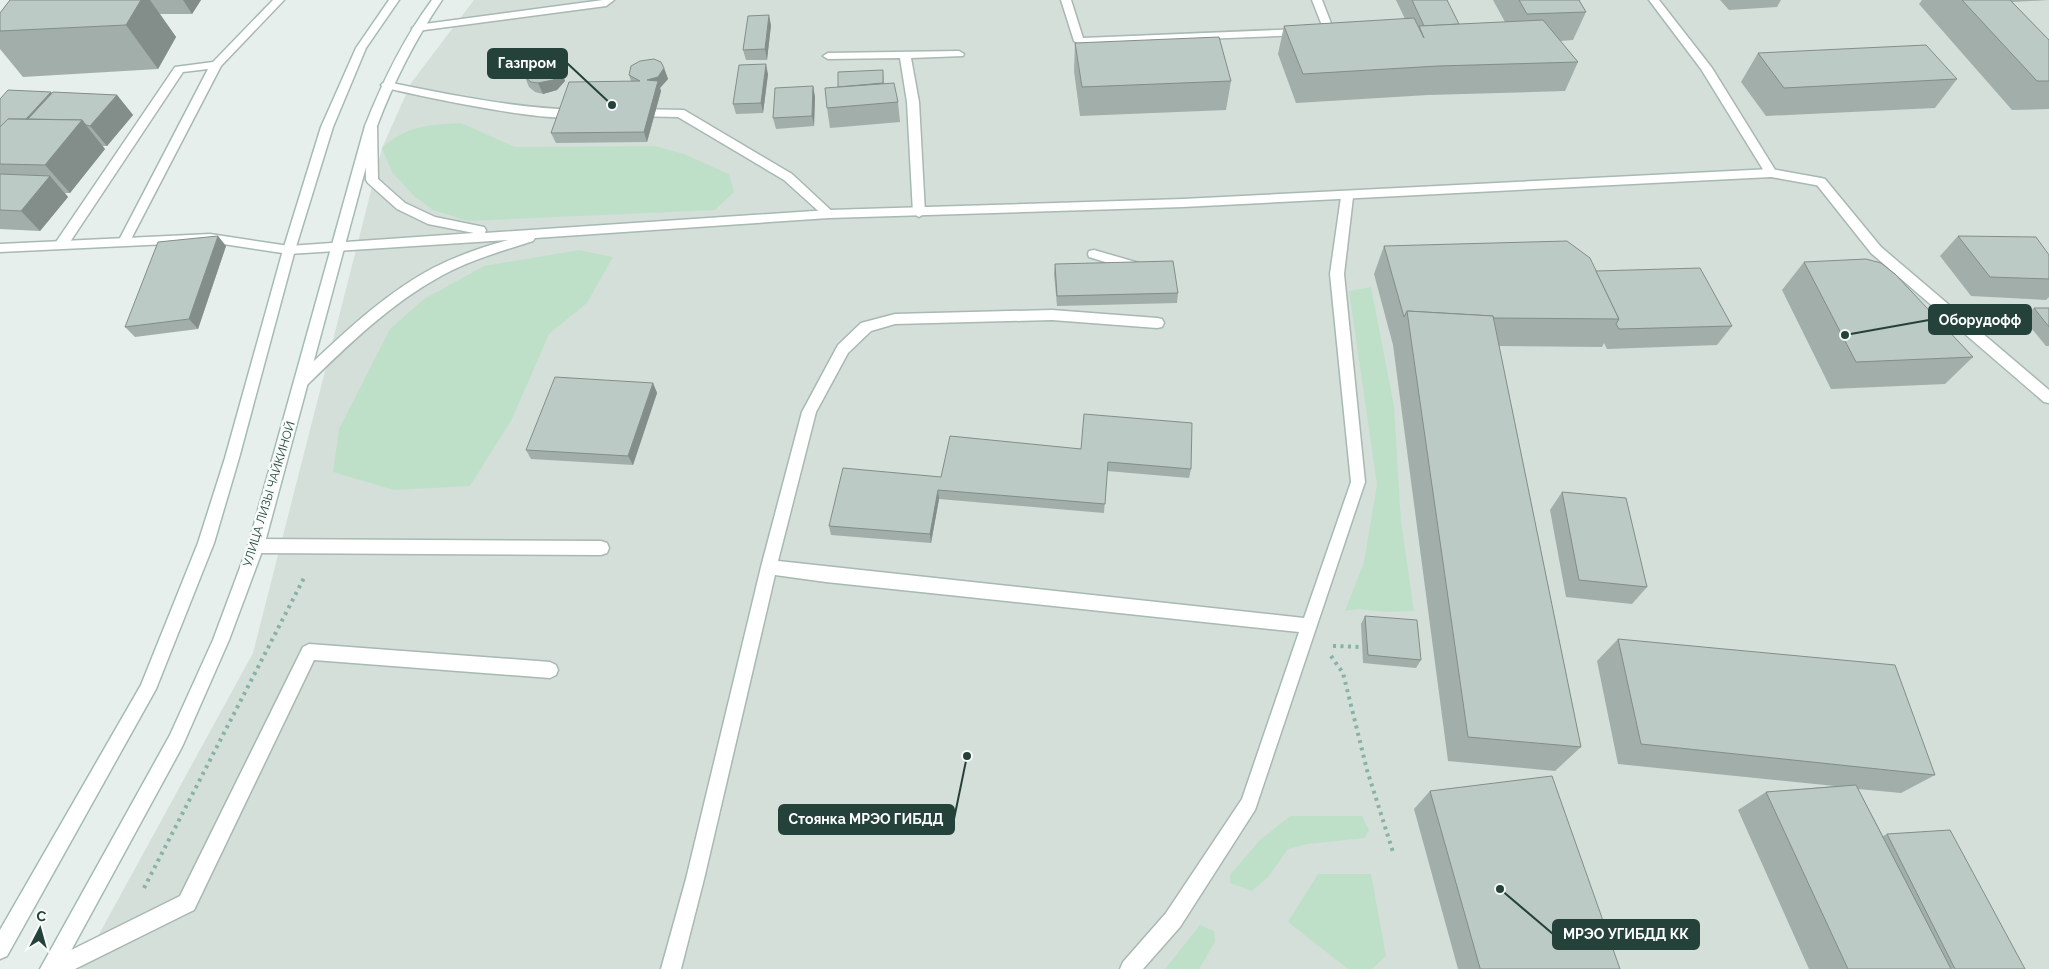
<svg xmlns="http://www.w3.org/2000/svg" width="2049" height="969" font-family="Raleway,sans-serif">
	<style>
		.built { fill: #d4dfda }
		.green { fill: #bfe0c8 }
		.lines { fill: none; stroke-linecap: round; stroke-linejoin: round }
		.service-casing { stroke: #a8b8b2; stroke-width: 3 }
		.minor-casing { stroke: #a8b8b2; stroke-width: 3 }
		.secondary-casing { stroke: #a4bbb3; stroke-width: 3 }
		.path { stroke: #86b3a5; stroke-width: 4; stroke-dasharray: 3 4.5; stroke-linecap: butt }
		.service { fill: #fff; fill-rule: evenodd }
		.minor { fill: #fff; fill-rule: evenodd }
		.secondary { fill: #fff; fill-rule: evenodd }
		.wall { fill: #a1aea9 }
		.shaded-wall { fill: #838d89 }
		.building { fill: #bbcac4; stroke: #838d89 }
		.labels { text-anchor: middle; stroke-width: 5; stroke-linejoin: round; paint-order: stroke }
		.street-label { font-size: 12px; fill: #24423a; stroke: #f7fbf9 }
		.leader { fill: none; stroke: #24423a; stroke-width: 2 }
		.callout-dot { fill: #24423a; stroke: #f7fbf9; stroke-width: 2 }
		.callout { fill: #24423a; stroke: #24423a; stroke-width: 2 }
		.callout-label { font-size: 14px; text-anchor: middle; font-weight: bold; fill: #fff }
	</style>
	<rect width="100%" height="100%" fill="#e6efeb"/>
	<path class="built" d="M474,0H2049V969H80L253,653L382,148L411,83Z"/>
	<g class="green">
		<path d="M461,123L515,147L655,146L684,154L729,174L734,192L715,210L468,221L433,210L415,197L392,172L382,148C407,125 429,125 461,123Z"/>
		<path d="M579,250L613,257L587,303L549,334L512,419L470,486L394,490L333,472L339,429L390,329L424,299L484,266Z"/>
		<path d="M1371,287L1394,406L1401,521L1414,611L1386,612L1358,609L1345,611L1364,562L1377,485L1349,291Z"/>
		<path d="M1290,816H1362L1369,830L1365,838L1308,844L1288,849L1268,877L1252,891L1230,883V875L1260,840Z"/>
		<path d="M1318,874H1371L1386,956L1372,969H1348L1288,922Z"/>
		<path d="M1200,925L1214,931L1215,942L1199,969H1165Z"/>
	</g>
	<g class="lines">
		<g class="service-casing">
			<g id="service">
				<path d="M603,0H614L606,6L417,31L412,28L417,25Z"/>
				<path d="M1061,0H1071L1083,38L1323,28L1312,0H1322L1334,31L1329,34L1079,44L1074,41Z"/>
				<path d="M1649,0H1659L1712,68L1777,173L1775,176H1767L1701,69Z"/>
				<path d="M959,51L964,54L963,56L911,58L919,102L925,213L919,217L913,213L907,102L900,58L828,59L823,56L828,53Z"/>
				<path d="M387,82C451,95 514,108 579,110L585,114C571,129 409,94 383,87L381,85L383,83Z"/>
				<path d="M634,109L684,110L792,174L835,214L833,217H825L784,180L678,117L630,116L628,113L630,110Z"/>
				<path d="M1821,178L1825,179L1881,247L2049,390V403L2044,402L1871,253L1817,185L1815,182Z"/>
				<path d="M1347,193L1353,197L1344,274L1365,482L1255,810L1180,927L1143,969H1120L1123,962L1166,913L1242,799L1299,632L826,582L775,575L704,879L681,969H661L686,879L761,567L802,412L838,345L861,323L895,314L1052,310L1157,318L1162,319L1164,323L1162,327L1157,328L1052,320L895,324L871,331L848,353L816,412L778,561L1304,618L1351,482L1330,274L1341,197Z"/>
				<path d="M210,234L289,246L294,247L295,250L294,253L289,254L210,242L0,252V244Z"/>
				<path d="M1094,250L1146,265L1147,268L1146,271L1141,273L1089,257L1088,254L1089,251Z"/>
				<path d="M256,539L601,541L607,543L609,548L607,553L601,555L256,553L250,551L248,546L250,541Z"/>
				<path d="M309,644L550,662L556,665L558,670L556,675L550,678L314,660L194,910L75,969H44L47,962L180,896L303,647Z"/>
			</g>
		</g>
		<g class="minor-casing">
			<g id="minor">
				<path d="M273,0H284L221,66L128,245H120L118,242L208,69L183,72L66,248H56L55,245L56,242L175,67L213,62Z"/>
				<path d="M371,123L377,127L378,179L405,203L435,217L484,227L486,230L485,233L829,210L1183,199L1771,169L1821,178L1827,182L1821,186L1771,177L1183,207L829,218L535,238L533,241C502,251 470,260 441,276C390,304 349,344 308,384L303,385L298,384L296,380L298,376C340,337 382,295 433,268C457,256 482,247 508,240L289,254L284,253L283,250L284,247L289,246L474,233L428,224L397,209L368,183L366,180L365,127Z"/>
			</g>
		</g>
		<g class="secondary-casing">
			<g id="secondary">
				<path d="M389,0H399L366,48L333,127L295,250L239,458L214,543L156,689L7,956L0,959V930L141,685L198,543L225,458L283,250L321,127L356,48Z"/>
				<path d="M432,0H442C415,40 394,81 377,126L264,546L229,640L182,747L61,969H40L170,735L213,640L248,546L365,126C383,81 403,39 432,0Z"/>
			</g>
		</g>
		<g class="path">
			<path d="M1333,646L1362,647"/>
			<path d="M1331,656L1343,673L1367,770L1393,852"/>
			<path d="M144,888L305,576"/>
		</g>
		<use href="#service" class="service"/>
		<use href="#minor" class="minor"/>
		<use href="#secondary" class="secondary"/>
	</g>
	<g class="wall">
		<path d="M10,0H201L192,14H160L176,37L158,69L23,77L0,49V13Z"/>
		<path d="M1396,0H1447L1459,24L1505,22L1493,0H1579L1586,12L1573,40L1560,41L1578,62L1565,91L1428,95L1296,103L1278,54L1284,26L1405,19Z"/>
		<path d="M1720,0H1781L1777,7L1729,10Z"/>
		<path d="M1922,0H2049L2012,2L2049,40V109L2012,110L1919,4Z"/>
		<path d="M771,25L767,60H746L743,50Z"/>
		<path d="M1075,43L1231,81L1226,110L1080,116L1074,71Z"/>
		<path d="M1758,53L1957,79L1935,108L1766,116L1741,82Z"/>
		<path d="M664,68L668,79L660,88L661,91L647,142L556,143L551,133L631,81L629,75Z"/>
		<path d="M561,70L565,81L557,90L543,94L535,92L529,87L525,77Z"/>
		<path d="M883,70L884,83L898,102L900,122L830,128L827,108L838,87Z"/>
		<path d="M768,74L763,113L736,114L733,104Z"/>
		<path d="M813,86L815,97L814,126L776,129L773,118Z"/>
		<path d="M51,92L52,93L117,95L133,115L107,146H102L105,149L70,193H65L68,197L40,231L0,229V99Z"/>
		<path d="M1958,236L2049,255V297L2046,300L1971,296L1940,256Z"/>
		<path d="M226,246L198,329L135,337L125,327Z"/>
		<path d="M1384,246L1596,271L1732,326L1717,345L1607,349L1604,343L1602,347L1499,346L1581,747L1555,771L1448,761L1393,345L1374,274Z"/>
		<path d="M1804,262L1973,357L1945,384L1831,389L1782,290Z"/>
		<path d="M1055,264L1178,293L1177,303L1057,306L1054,274Z"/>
		<path d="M2034,308H2049V346H2046L2023,318Z"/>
		<path d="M653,383L657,393L633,465L531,459L526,450Z"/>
		<path d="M950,436L1191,469L1189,478L1107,471L1104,513L939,499L931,543L831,535L829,526L941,477Z"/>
		<path d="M1562,492L1647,587L1632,604L1566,597L1550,510Z"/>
		<path d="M1365,616L1421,660L1416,668L1363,663L1361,624Z"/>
		<path d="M1618,639L1935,775L1901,793L1858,789L1883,836L1887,834L2025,969H1809L1738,810L1766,792L1835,786L1618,764L1597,661Z"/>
		<path d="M1430,791L1620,969H1458L1414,809Z"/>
	</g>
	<g class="shaded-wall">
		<path d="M141,0H150L176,37L158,69L126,25Z"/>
		<path d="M183,0H201L192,14Z"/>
		<path d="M769,15L771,25L767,60L765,49Z"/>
		<path d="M766,64L768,74L763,113L761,103Z"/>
		<path d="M664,68L668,79L660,88L661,91L647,142L644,132L647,80Z"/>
		<path d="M561,70L565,81L557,90L543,94L538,83Z"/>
		<path d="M813,86L815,97L814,126L812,116Z"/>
		<path d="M51,92L68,112L22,124Z"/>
		<path d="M117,95L133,115L107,146L90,126Z"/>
		<path d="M82,120L105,149L70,193L45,165Z"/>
		<path d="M50,176L68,197L40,231L21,211Z"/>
		<path d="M218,236L226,246L198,329L189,319Z"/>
		<path d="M653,383L657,393L633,465L628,456Z"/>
		<path d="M938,490L939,499L931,543L930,534Z"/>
	</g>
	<g class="building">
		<path d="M10,0H141L126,25L0,31V13Z"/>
		<path d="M1412,0H1447L1459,24L1424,26Z"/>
		<path d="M1519,0H1579L1586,12L1527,14Z"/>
		<path d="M1962,0H2010L2049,40V81H2037Z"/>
		<path d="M769,15L765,49L743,50L748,16Z"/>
		<path d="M1414,18L1424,38L1419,26L1543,20L1578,62L1438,66L1303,74L1284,26Z"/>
		<path d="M1219,37L1231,81L1082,87L1075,43Z"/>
		<path d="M1926,45L1957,79L1784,88L1758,53Z"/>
		<path d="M654,59L661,62L664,68L658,77L647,80L658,81L644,132L551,133L569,82L640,81L629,75L631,66L640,61Z"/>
		<path d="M551,62L558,64L561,70L553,80L538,83L531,82L525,77V71L537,63Z"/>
		<path d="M766,64L761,103L733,104L739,65Z"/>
		<path d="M883,70V83L838,87V72Z"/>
		<path d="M894,83L898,102L827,108L825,88Z"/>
		<path d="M813,86L812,116L773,118L775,88Z"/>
		<path d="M8,90L51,92L26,119H8L0,127V99Z"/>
		<path d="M53,92L117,95L90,126L86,125L82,120L28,119Z"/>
		<path d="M8,119L82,120L45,165L0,164V127Z"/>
		<path d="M0,174L50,176L21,211L0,210Z"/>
		<path d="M218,236L189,319L125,327L158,242Z"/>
		<path d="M1958,236L2036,237L2049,255V279L1990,277Z"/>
		<path d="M1567,241L1590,258L1619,319L1493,318V316L1407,311L1404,317L1384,246Z"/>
		<path d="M1866,259L1881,263L1896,275L1973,357L1856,362L1804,262Z"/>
		<path d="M1173,261L1178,293L1057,296L1055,264Z"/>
		<path d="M1700,268L1732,326L1619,329L1616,324L1619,319L1596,271Z"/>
		<path d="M2034,308H2049V327Z"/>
		<path d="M1407,311L1493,316L1581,747L1468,737Z"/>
		<path d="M555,377L653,383L628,456L526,450Z"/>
		<path d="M1084,414L1192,423L1191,469L1108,462L1105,504L938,490L930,534L829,526L843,468L941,477L950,436L1081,449Z"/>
		<path d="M1562,492L1626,498L1647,587L1579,580Z"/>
		<path d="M1365,616L1417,620L1421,660L1368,655Z"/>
		<path d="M1618,639L1895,665L1935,775L1641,744Z"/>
		<path d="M1552,776L1620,969H1480V968L1430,791Z"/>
		<path d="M1856,785L1951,969H1848L1766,792Z"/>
		<path d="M1950,830L2025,969H1955L1887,834Z"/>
	</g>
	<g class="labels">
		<g class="street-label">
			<text transform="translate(269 494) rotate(-73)" y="4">УЛИЦА ЛИЗЫ ЧАЙКИНОЙ</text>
		</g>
	</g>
	<path class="leader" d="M612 105L567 63M1845 335L1929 320M967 756L954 819M1500 889L1553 934"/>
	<g class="callout-dot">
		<circle cx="612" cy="105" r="5"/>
		<circle cx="1845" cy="335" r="5"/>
		<circle cx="967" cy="756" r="5"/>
		<circle cx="1500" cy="889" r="5"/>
	</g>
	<g class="callout">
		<rect x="488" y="49" width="79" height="29" rx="5"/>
		<rect x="1929" y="305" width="102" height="29" rx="5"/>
		<rect x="779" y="805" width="175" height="29" rx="5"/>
		<rect x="1553" y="920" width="146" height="29" rx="5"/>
	</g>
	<g class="callout-label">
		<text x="527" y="68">Газпром</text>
		<text x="1980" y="325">Оборудофф</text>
		<text x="866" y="824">Стоянка МРЭО ГИБДД</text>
		<text x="1626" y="939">МРЭО УГИБДД КК</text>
	</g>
	<g transform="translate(40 929) rotate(6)" stroke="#f7fbf9" stroke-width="4" paint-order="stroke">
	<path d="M0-4L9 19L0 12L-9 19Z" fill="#24423a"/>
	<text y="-8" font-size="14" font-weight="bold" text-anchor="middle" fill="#24423a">С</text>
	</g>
</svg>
